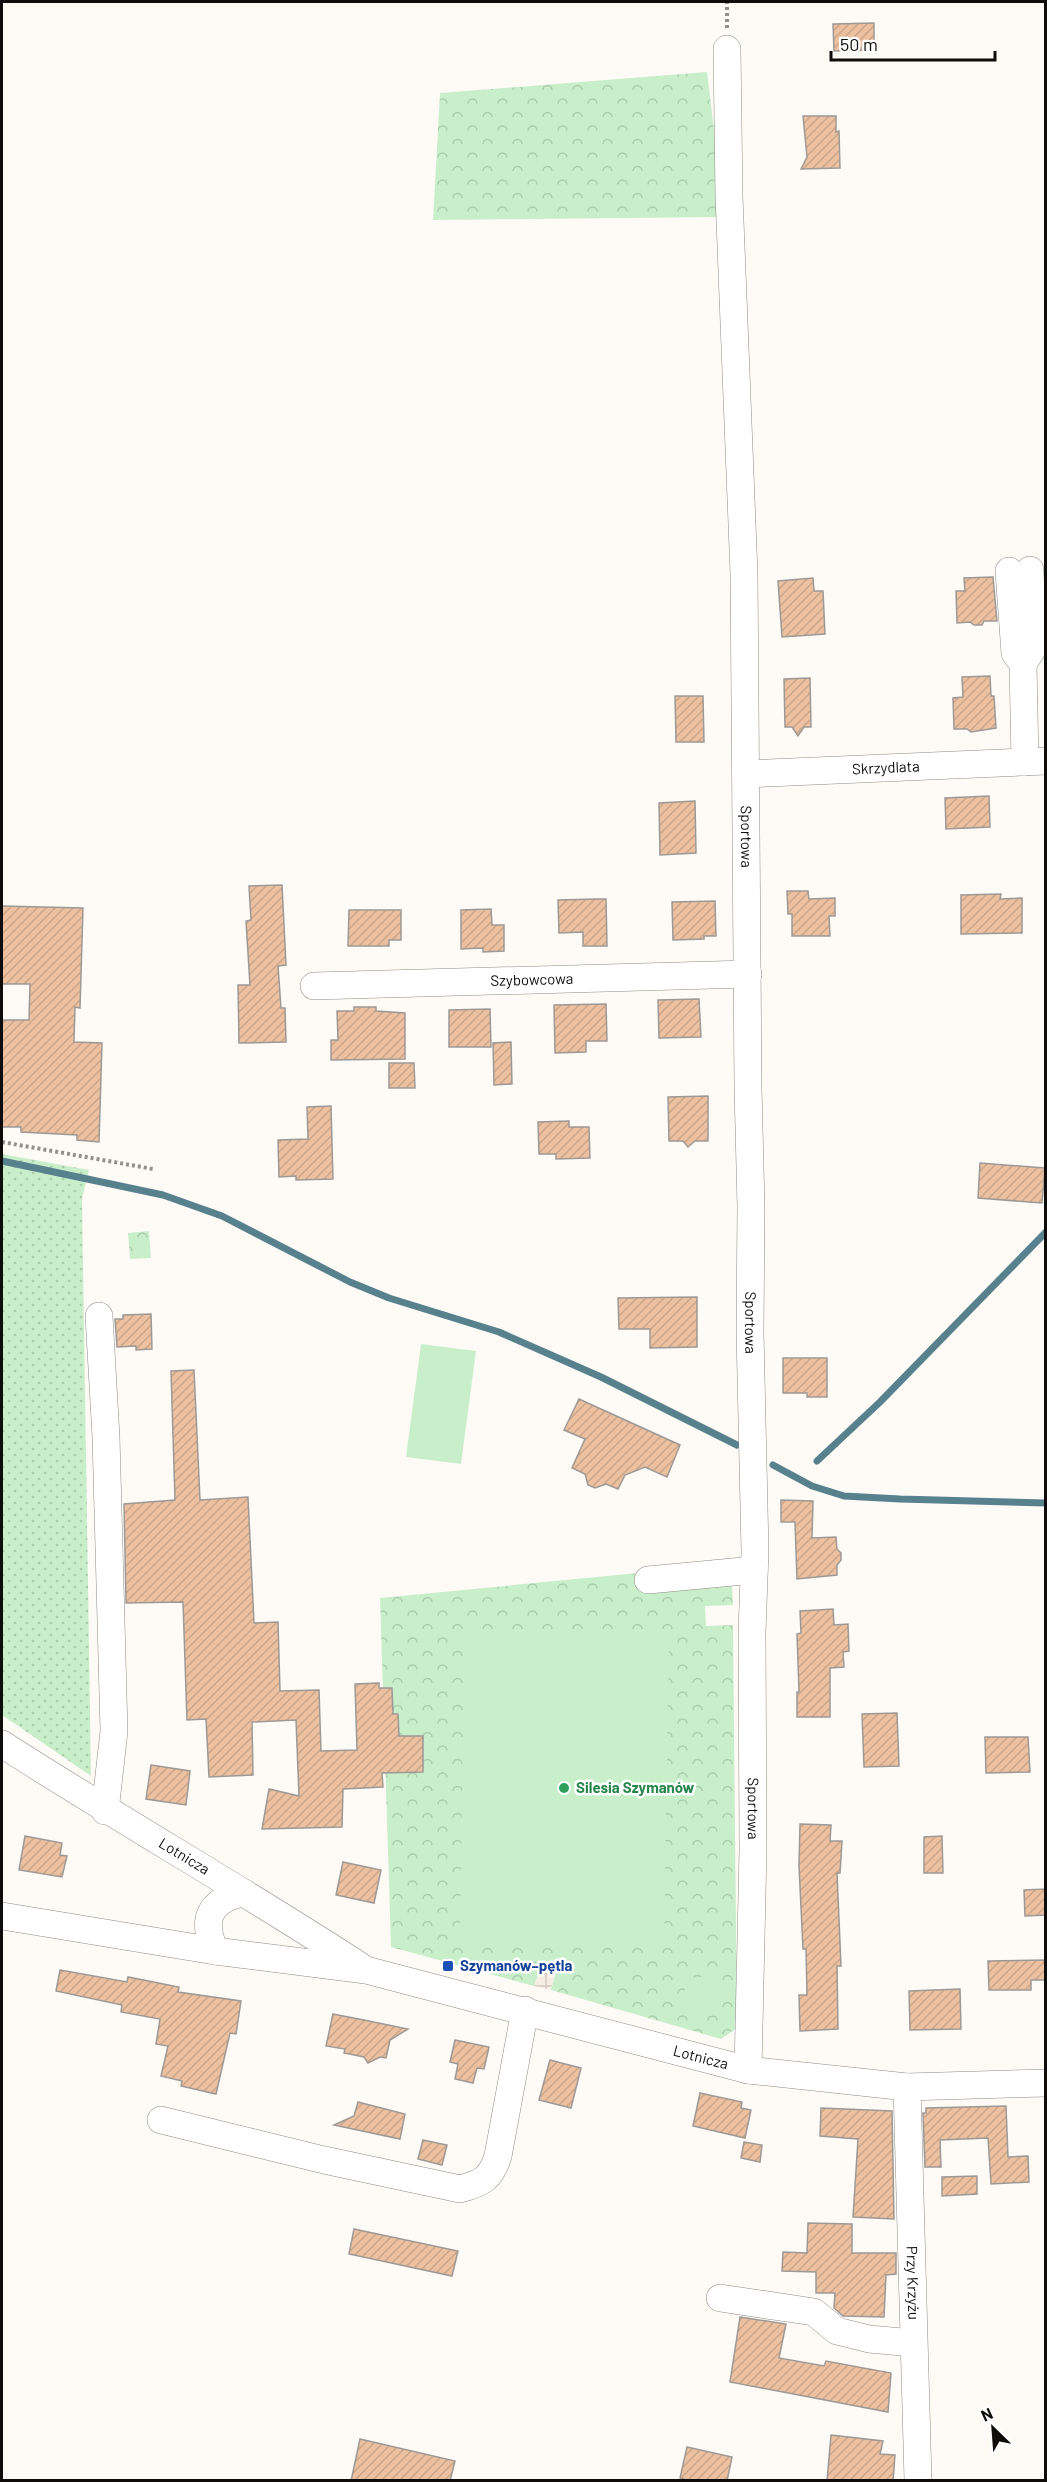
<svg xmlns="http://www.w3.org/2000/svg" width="1047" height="2482" font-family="Barlow,sans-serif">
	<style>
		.industrial { fill: url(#industrial-grid) }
		.grass { fill: url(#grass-dots) }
		.forest { fill: url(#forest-crowns) }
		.garden { fill: #c9efca }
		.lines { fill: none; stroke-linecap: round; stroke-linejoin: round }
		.stream { stroke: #58818e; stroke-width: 7 }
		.building { fill: url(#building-hatch); stroke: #9d9996; stroke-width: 1.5 }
		.minor-casing { stroke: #8e8b88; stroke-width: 28 }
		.path { stroke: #92908d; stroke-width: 4; stroke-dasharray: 3 3; stroke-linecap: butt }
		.minor { stroke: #fff; stroke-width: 27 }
		.leisure-dot { fill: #2e9e5b; stroke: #fff; stroke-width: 2 }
		.transit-dot { fill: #1a4fb4; stroke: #fff; stroke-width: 2 }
		.labels { text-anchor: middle; stroke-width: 5; stroke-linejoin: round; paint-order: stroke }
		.street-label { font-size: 15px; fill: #0e0d0c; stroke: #fff }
		.leisure-label { font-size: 15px; font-weight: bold; fill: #27864d; stroke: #fff; text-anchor: start }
		.transit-label { font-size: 15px; font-weight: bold; fill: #164399; stroke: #fff; text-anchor: start }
	</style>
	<defs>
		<pattern id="industrial-grid" width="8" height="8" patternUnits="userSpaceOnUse" patternTransform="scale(1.5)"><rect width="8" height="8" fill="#f7efe5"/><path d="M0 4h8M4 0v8" fill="none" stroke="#d3ccc3"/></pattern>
		<pattern id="grass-dots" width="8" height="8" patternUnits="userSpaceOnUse" patternTransform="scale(1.5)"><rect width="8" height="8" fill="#c9efca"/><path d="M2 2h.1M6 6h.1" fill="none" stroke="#abccac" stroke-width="1.8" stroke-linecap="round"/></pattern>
		<pattern id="forest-crowns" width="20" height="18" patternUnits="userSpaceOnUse" patternTransform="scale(1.5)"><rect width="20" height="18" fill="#c9efca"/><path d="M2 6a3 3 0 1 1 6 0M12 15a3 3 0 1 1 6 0" fill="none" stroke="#abccac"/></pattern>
		<pattern id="building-hatch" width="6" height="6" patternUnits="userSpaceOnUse" patternTransform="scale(1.5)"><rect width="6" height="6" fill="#edc1a0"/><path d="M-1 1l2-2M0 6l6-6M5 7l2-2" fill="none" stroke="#caa589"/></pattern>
	</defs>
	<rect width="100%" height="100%" fill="#fefbf7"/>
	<path class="industrial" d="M539,1967L556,1972L551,1990L534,1986Z"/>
	<path class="grass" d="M2,1154L89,1170L82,1198L91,1776L2,1715Z"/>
	<g class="forest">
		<path d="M707,72L714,129L719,217L433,220L440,93Z"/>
		<path d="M149,1231L151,1258L130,1259L128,1233Z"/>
		<path d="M731,1564L733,1605L705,1606L706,1626L733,1625L737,2028L721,2039L551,1990L556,1972L540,1968L534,1986L391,1947L380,1598Z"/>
	</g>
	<g class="garden">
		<path d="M421,1344L476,1351L461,1464L406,1457Z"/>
		<path d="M464,1630L669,1633L664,1947L460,1944Z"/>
		<path d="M719,1976L721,2015L687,2017L684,1978Z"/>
	</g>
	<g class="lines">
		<g class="stream">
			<path d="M2,1161L163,1195L222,1216L350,1282L389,1298L499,1332L601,1377L737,1445"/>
			<path d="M817,1461L880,1402L1046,1232"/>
			<path d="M773,1465L812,1486L844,1496L900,1499L1046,1503"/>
		</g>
	</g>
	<g class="building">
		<path d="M874,23V50L834,51L833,24Z"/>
		<path d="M803,116H836V132L839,131L840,168L801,169L807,157Z"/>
		<path d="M993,577L997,621H984L982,625H974L970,622L957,623L956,591H965L964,578Z"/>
		<path d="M813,578L814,591H823L825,634L782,637L778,581Z"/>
		<path d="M990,676L991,696H994L996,728L971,732L967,729H954L953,698L963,697L962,677Z"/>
		<path d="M810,678L811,727H804L798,736L792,727H785L784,679Z"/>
		<path d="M675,696H703L704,742H676Z"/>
		<path d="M989,796L990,827L946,829L945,798Z"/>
		<path d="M695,801L696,853L660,855L659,803Z"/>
		<path d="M282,885L286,965L278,966L281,1008H285L286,1042L239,1043L238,985H250L246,921L251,920L249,886Z"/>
		<path d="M787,891H808L809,899L835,898V916H829L830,936H792V914H788Z"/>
		<path d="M1001,894L1000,899L1022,898V933L961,934V895Z"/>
		<path d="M596,899H606L607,946H583V932L559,933L558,900Z"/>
		<path d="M715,901L716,936H704V939L673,940L672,902Z"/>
		<path d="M2,906L83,908L80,1008L75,1007L74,1042L102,1043L99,1142L77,1140V1135L21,1132V1127H2V1020H29L30,984H2Z"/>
		<path d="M491,909L492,925H504V951L483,952V948L461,949V910Z"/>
		<path d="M349,910H401V940H389V946H348Z"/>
		<path d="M699,999L701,1037L659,1038L658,1000Z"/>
		<path d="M606,1004L607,1041H586V1052L555,1053L554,1005Z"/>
		<path d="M354,1007H376V1011L405,1013V1059L331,1060V1040H338L337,1011H354Z"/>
		<path d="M490,1009L491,1047H449V1010Z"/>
		<path d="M511,1042L512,1084L494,1085L493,1043Z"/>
		<path d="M389,1063H414L415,1088H389Z"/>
		<path d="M708,1096V1141H695L688,1147L683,1141H669L668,1097Z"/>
		<path d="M331,1106L333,1179L296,1180V1176L279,1177L278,1140L308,1139L307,1107Z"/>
		<path d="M569,1121V1127H589L590,1158L556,1159V1154H539L538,1122Z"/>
		<path d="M980,1163L1045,1168L1042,1203L978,1198Z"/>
		<path d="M697,1297V1347L650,1348V1329H619L618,1298Z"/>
		<path d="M151,1314L152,1349L136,1350V1346L117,1347L115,1319H123V1315Z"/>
		<path d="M783,1358H827V1397H807V1393H783Z"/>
		<path d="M194,1370L200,1500L248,1497L254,1623L278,1622L280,1691L319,1690L321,1751L357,1750L355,1684L379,1683V1688H392L393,1714H398L399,1736H423V1772L382,1773L383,1787L343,1789L342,1827L262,1829L269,1789L299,1796L296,1720L252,1722L253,1775L209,1777L206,1719L187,1720L183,1602L126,1603L124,1504L175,1500L171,1371Z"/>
		<path d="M579,1399L680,1445L667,1477L645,1467L625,1475L618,1489L606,1484L595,1488L588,1485L585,1474L572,1468L585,1439L564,1430Z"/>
		<path d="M781,1500L813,1501L812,1538L836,1537L837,1549L841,1553V1560L837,1565V1575L797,1579L795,1522H781Z"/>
		<path d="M833,1609L834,1625L848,1624L849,1651L843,1652L844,1667L830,1668V1717H797V1692H799L797,1634L801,1633L800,1611Z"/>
		<path d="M897,1713L899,1766L864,1767L862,1714Z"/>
		<path d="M985,1737H1028L1030,1772L986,1773Z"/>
		<path d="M151,1765L190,1771L186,1805L146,1799Z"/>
		<path d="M800,1824L831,1825L830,1841H842L840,1873H837L841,1966H837L838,2029L800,2031L799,1995H807L806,1949H803L799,1866Z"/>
		<path d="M25,1836L62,1843L60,1855L67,1856L62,1877L19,1870Z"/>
		<path d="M942,1836L943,1873H924V1837Z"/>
		<path d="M343,1862L381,1870L374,1903L336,1895Z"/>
		<path d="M1046,1889V1915L1025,1916L1024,1890Z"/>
		<path d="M1046,1960V1980H1031V1990H989L988,1961Z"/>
		<path d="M60,1970L127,1982L128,1977L179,1987L178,1992L241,2001L236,2034L230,2033L216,2094L181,2086L182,2081L161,2076L168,2046L156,2044L160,2019L121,2012L122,2005L56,1991Z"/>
		<path d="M960,1989L961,2029L910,2030L909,1991Z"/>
		<path d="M333,2014L364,2020L408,2029L390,2040L386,2058L380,2057L368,2063L364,2057L344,2053L345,2049L326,2046Z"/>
		<path d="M455,2040L489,2047L484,2069L477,2068L473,2083L455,2079L458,2064L450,2062Z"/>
		<path d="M550,2060L581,2068L571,2108L539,2100Z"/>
		<path d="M700,2093L742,2102L741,2108L751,2110L745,2138L693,2126Z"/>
		<path d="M358,2102L405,2114L400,2139L334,2125L354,2116Z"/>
		<path d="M1006,2106L1008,2157L1028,2156L1029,2182L991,2184L988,2138L940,2140L941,2167H925L923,2113H926V2108Z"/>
		<path d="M821,2108L892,2111L894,2219L853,2217L858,2139L820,2136Z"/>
		<path d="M423,2140L447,2145L442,2165L418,2159Z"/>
		<path d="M744,2142L762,2145L760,2162L741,2158Z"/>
		<path d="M977,2176V2194L942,2196V2177Z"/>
		<path d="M808,2223L852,2224V2253H896V2274L886,2275L884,2317L843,2316L834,2308L835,2293H816V2272L782,2271L783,2252L807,2253Z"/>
		<path d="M354,2229L458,2251L452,2276L349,2254Z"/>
		<path d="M740,2317L786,2324L779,2358L824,2366L826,2361L891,2373L888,2412L730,2382Z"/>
		<path d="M831,2435L883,2441L880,2454L895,2455L893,2481H827Z"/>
		<path d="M360,2439L455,2461L450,2481H351Z"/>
		<path d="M687,2447L732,2457L727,2481H690L680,2478Z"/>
	</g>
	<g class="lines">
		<g class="minor-casing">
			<g id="minor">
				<path id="s1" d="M727,49L729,196L744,574L748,1088L751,1207L750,1332L755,1551L752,1632L753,1850L748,2070"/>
				<path d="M1009,571L1015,653L1023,664L1025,762"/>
				<path d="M1023,664L1033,648L1030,570"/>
				<path id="s2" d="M746,774L1046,761"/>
				<path id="s3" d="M314,986L748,974"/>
				<path d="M99,1316L106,1437L114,1731L105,1811"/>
				<path d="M648,1580L754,1570"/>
				<path id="s4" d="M2,1744C120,1820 242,1889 360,1966"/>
				<path id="s5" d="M2,1916L215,1951L366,1970L748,2070L907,2087L1046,2083"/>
				<path d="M215,1951C201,1920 209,1901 242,1893"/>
				<path id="s6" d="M907,2087L918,2480"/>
				<path d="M161,2120L324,2160L460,2189C483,2183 491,2178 498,2156L525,2010"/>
				<path d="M720,2298L814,2312L837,2331L869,2339L913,2343"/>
			</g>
		</g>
		<g class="path">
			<path d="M727,28V2"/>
			<path d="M2,1142L153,1169"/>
		</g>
		<use href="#minor" class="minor"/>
	</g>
	<circle class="leisure-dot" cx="564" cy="1788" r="6"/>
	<rect class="transit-dot" x="442" y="1960" width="12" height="12" rx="3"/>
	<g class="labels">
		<g class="street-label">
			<text dy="5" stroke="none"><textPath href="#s2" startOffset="140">Skrzydlata</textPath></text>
			<text dy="5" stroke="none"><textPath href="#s1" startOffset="788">Sportowa</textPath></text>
			<text dy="5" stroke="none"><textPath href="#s3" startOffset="218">Szybowcowa</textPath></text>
			<text dy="5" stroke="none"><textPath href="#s1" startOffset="1274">Sportowa</textPath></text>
			<text dy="5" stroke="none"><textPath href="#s1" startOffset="1760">Sportowa</textPath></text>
			<text dy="5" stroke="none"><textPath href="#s4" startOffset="214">Lotnicza</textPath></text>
			<text dy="5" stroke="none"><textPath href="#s5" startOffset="714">Lotnicza</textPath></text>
			<text dy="5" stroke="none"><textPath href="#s6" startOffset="196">Przy Krzyżu</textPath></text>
		</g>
		<g class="leisure-label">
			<text x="576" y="1793">Silesia Szymanów</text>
		</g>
		<g class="transit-label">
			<text x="460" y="1971">Szymanów–pętla</text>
		</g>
	</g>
	<rect width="1047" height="2482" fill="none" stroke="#0e0d0c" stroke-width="6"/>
	<g transform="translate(993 2428) rotate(335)" stroke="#ffffff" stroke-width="4.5" paint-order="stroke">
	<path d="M0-4.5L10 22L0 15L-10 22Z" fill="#0e0d0c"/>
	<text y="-9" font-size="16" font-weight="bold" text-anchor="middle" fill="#0e0d0c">N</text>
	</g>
	<path d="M831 51v9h164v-9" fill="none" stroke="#0e0d0c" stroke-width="3"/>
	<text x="840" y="51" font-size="18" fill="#0e0d0c" stroke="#ffffff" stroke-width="4.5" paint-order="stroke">50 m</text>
</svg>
